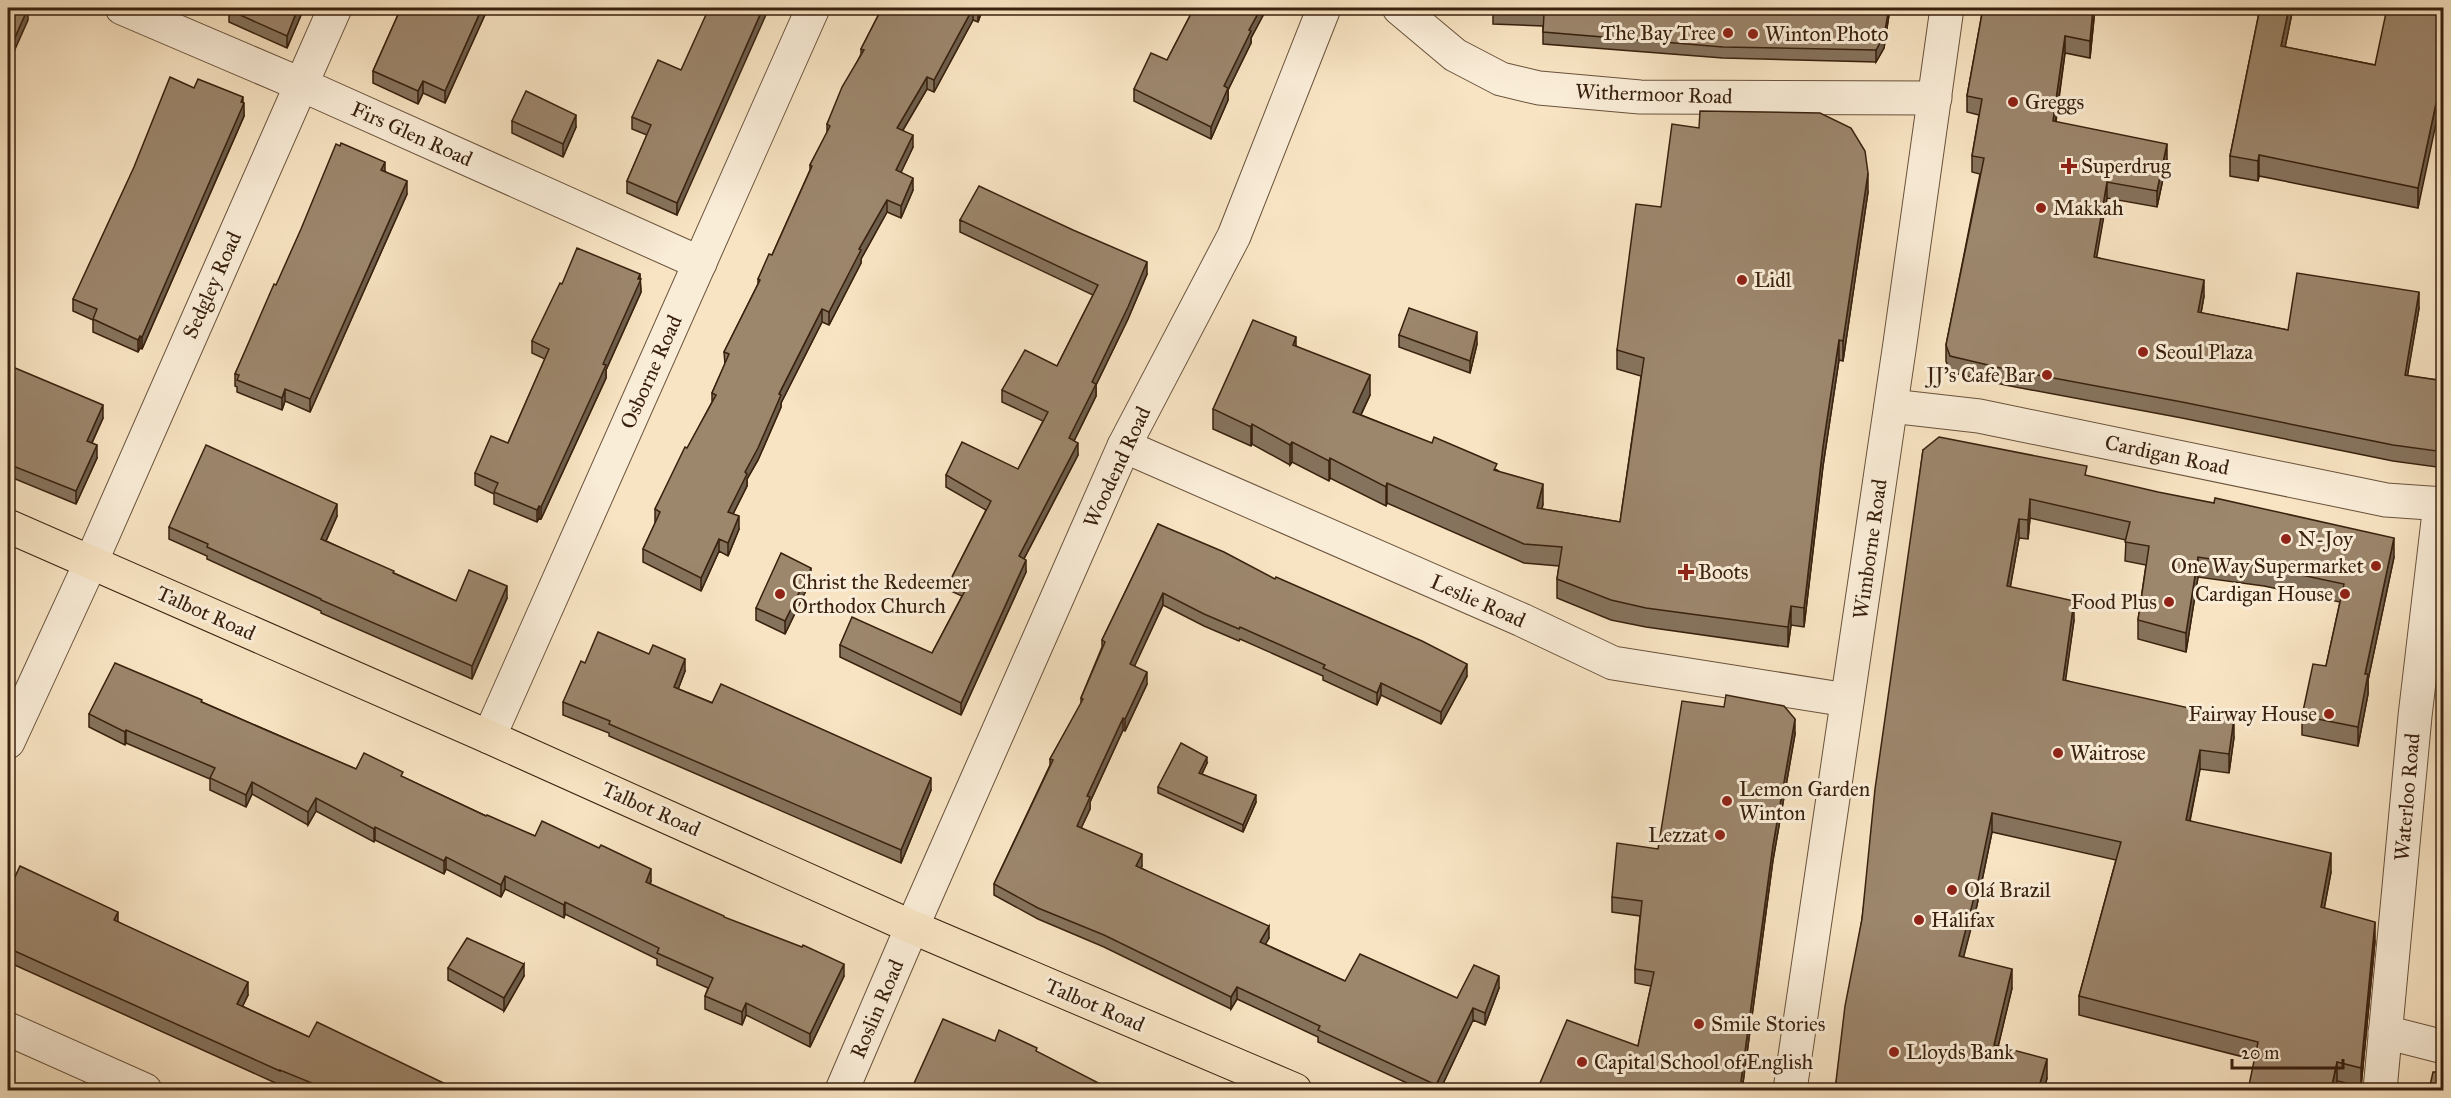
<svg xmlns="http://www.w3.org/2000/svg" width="2451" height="1098" font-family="'IM FELL Great Primer',serif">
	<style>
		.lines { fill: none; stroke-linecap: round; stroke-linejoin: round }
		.minor-casing { stroke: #69523b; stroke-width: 35 }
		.tertiary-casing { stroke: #69523b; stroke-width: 35 }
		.primary-casing { stroke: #39210e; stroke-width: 35 }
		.minor { stroke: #faedd8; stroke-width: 33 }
		.tertiary { stroke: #faedd8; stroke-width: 33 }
		.primary { stroke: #f8e4c3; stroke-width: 33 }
		.wall { fill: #86735d; stroke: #39210e; stroke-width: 1.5 }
		.shaded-wall { fill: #6d5e4c; stroke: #39210e; stroke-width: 1.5 }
		.building { fill: #9c866c; stroke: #39210e; stroke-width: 1.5 }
		.poi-dot { fill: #8f2418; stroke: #faedd8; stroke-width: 2 }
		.labels { text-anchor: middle; stroke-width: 6; stroke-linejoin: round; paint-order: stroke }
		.poi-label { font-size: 21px; fill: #39210e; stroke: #faedd8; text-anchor: start }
		.street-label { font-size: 21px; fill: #39210e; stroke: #faedd8 }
	</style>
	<rect width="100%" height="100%" fill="#f8e4c3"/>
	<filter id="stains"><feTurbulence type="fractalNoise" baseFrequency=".00333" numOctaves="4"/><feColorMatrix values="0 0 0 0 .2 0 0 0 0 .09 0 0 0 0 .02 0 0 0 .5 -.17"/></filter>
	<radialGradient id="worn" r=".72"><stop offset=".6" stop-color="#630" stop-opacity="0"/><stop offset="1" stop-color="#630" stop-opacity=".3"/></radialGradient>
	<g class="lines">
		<g class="minor-casing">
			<g id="minor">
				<path d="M122,8L300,84L700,263"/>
				<path d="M1891,406L1979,416L2386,500L2444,504"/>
				<path d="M1124,446L1522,620L1613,663L1847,700"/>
				<path d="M489,737L813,8"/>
				<path d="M8,742L91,562L335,8"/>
				<path d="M8,1029L145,1090"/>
				<path d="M2385,1032L2444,1047"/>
				<path d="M842,1090L912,927L1124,446L1234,236L1324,8"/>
				<path d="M2380,1090L2415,716L2440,504"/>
			</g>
		</g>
		<g class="tertiary-casing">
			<g id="tertiary">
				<path d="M1399,8L1455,55L1501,79L1539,88L1640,97L1935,98"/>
				<path d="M1790,1090L1900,343L1947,8"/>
			</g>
		</g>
		<g class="primary-casing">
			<path id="primary" d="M8,526L489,737L912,927L1295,1090"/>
		</g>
		<use href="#minor" class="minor"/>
		<use href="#tertiary" class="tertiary"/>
		<use href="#primary" class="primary"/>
	</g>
	<g class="wall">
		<path d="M230,8H304L287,48L229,22V10Z"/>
		<path d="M401,8H488L445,103L423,93L418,104L373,83V71Z"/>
		<path d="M882,8H983L978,22L973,20L934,92L927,89L903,130L913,147L901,172L913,190L901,218L887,212L861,259V263L829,325L822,322L781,403V407L758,460L747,479V486L733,514L739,529L728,556L719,551L701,591L643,562V549L656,522H655V509L712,402V393L725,364L724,352L758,284V279L772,255L810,170V165L827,133V124L861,54V49Z"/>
		<path d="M1194,8H1267L1251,38V43L1228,90V100L1211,139L1134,101V89L1167,60Z"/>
		<path d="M1493,8H1890L1884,48L1876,62L1723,58L1543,44V26L1493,24Z"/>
		<path d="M1983,8H2112L2111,12L2095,9L2090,58L2065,53L2056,122L2167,160L2157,207L2107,198L2096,257L2204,296L2201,313L2288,330L2419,308L2407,376L2444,381V468L2393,461L2182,418L2005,385L1950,372L1946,361V345L1980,174L1972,172V156L1979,115L1967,112V96Z"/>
		<path d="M2260,8H2293L2285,47L2375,65L2444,8L2418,208L2259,176L2258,181L2230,176V156Z"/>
		<path d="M681,70L677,215L627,193V181L647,135L632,129V117Z"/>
		<path d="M194,88L243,103L244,116L142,349L140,348L138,352L93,332V320L73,311V299Z"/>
		<path d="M512,121L576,127L563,157L512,133Z"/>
		<path d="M385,171L407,194L310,412L285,401L282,410L237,392V387L235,386V374L276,285Z"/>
		<path d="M1868,192L1843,361L1839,360L1823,466L1804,627L1791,625L1788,647L1646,627L1611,620L1557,598V579L1559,566L1524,563L1387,503L1386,506L1330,478L1329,481L1292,462L1290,465L1252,444L1251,446L1213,429V409L1296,346L1370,395L1361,415L1497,470L1543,504L1542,509L1620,522L1641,376L1617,369V350L1661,207Z"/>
		<path d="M960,220L1147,274L1128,319L1096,385V396L1074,441L1078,455L1024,559L1026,572L961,715L840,657V645L932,653L962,596L951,591V579L986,510L946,487V475L1018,469L1043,421L1002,402V390L1057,366L1093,295L960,232Z"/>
		<path d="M640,279L641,292L606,370V378L541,519L539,518L537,522L494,504V494L475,485V473L508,443L545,359L532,353V341L562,284Z"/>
		<path d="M1399,335L1477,344L1470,373L1399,347Z"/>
		<path d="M8,365L103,418L92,443L97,458L76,504L8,476Z"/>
		<path d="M1923,450L2087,476L2394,557L2368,680V694L2358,746L2302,735V716L2326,666L2340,602L2264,586L2198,577L2186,652L2138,639V620L2146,565L2125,561L2126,540L2030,518L2028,539L2019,538L2010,587L2074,620L2065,680L2234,737L2229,773L2200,769L2190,821L2331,872L2324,908L2375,941L2361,1087L2079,1015V996L2116,860L1992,832L1977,905L1963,957L2012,988L1998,1046L2047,1078L2044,1090H1835L1862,919Z"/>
		<path d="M337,516L326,541L394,573L456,601L507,598L472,679L321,613V611L207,559V556L169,539V527Z"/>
		<path d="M1158,524L1467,676L1441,724L1381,695L1377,705L1323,680V676L1240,639L1239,641L1204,626L1163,605L1134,666L1147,684L1125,731L1123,730L1090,802V809L1081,828L1142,866L1141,868L1269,938L1265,944L1345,981L1457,998L1499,988L1485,1025L1473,1020L1440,1090H1422L1318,1042V1037L1237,999L1231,1009L1104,947L1038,919L994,895V884L1050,765V759L1081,704V698L1102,647V640Z"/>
		<path d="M811,580L785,634L756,620V608Z"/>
		<path d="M685,671L678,689L931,790L901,863L609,736V733L563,715V702Z"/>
		<path d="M202,702L356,769L403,777L486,816L535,836L651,881L650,884L724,918L844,976L810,1047L746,1015L742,1025L705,1009V996L708,988L657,965V959L565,914L564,918L505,889L501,897L446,869L444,874L375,840L374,842L316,811L308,825L252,794L246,807L210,790V779L126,743L125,745L89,727V714Z"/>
		<path d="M1795,734L1773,860L1743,1083V1090L1638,1046L1651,986L1635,983V969L1640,916L1612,912V897L1658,849Z"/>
		<path d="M1207,763L1202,774L1256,802L1243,832L1158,793V787Z"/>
		<path d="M8,892L118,922L248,995L242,1006L309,1037L458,1090H297L280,1083V1085L8,962Z"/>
		<path d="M448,968L524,976L504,1011L448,980Z"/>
	</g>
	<g class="shaded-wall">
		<path d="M28,8V20L8,65V53Z"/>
		<path d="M298,8H304L287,48V36Z"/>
		<path d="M482,8H488L445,103V91Z"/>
		<path d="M763,8H769L677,215V203Z"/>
		<path d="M973,8V20L934,92V80Z"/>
		<path d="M978,8H983L978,22Z"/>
		<path d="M1261,8H1267L1251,38V43L1228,90V100L1211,139V127L1224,86L1249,30Z"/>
		<path d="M1889,8H1890L1884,48L1876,62V50Z"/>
		<path d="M2093,8H2095L2090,58V41Z"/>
		<path d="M2289,8H2293L2281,67V46Z"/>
		<path d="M2065,36V53L2053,138V121Z"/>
		<path d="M2444,66V86L2418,208V188Z"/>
		<path d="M927,77V89L897,140V128Z"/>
		<path d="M423,81V93L418,104V91Z"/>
		<path d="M243,97V106L244,103V116L142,349V337Z"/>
		<path d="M576,115V127L563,157V144Z"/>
		<path d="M913,135V147L896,183V170Z"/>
		<path d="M2167,144V160L2157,207V191Z"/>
		<path d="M2259,155V176L2258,181V161Z"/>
		<path d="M385,162V174L381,170Z"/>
		<path d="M1868,173V192L1865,212L1843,361V341Z"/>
		<path d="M913,178V190L901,218V206Z"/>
		<path d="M407,181V194L310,412V399Z"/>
		<path d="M2107,182V198L2094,273V257Z"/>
		<path d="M887,200V212L861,259V263L829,325V312L859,249Z"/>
		<path d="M1147,262V274L1128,319L1096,385V396L1069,451V438L1092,382Z"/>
		<path d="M640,274L641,292L606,370V378L541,519V507Z"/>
		<path d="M2204,280V296L2198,329V312Z"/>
		<path d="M2419,292V308L2405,391V375Z"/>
		<path d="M822,309V322L781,403V407L758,460L747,479V486L728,524V512L745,472L779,394Z"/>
		<path d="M1477,332V344L1470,373V361Z"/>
		<path d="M140,336V348L138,352V340Z"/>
		<path d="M1296,337V357L1293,345Z"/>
		<path d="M1839,340V360L1823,466L1804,627V608L1823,446Z"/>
		<path d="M1370,375V395L1353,431V412Z"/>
		<path d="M285,389V401L282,410V398Z"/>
		<path d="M103,405V418L87,453V441Z"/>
		<path d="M1252,424V444L1251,446V427Z"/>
		<path d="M1292,442V462L1290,465V445Z"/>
		<path d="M1078,443V455L1019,568V556Z"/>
		<path d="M97,445V458L76,504V491Z"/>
		<path d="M1330,458V478L1329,481V461Z"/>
		<path d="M1387,483V503L1386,506V487Z"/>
		<path d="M1543,484V504L1537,528V508Z"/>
		<path d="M2030,499V518L2028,539V520Z"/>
		<path d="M337,504V516L321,552V539Z"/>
		<path d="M539,506V518L537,522V510Z"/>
		<path d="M739,516V529L728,556V543Z"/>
		<path d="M2019,519V538L2007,606V586Z"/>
		<path d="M2394,538V557L2368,680V694L2358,746V727L2365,674Z"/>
		<path d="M719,539V551L701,591V578Z"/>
		<path d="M2198,557V577L2186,652V633Z"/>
		<path d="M1026,560V572L961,715V703Z"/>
		<path d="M811,568V580L785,634V621Z"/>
		<path d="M507,586V598L472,679V666Z"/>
		<path d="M1163,593V605L1130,676V664Z"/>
		<path d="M2074,601V620L2063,699V680Z"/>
		<path d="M1791,606V625L1788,647V627Z"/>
		<path d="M685,659V671L674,700V687Z"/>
		<path d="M1467,664V676L1441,724V712Z"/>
		<path d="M1147,672V684L1125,731V719Z"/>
		<path d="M1381,683V695L1377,705V693Z"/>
		<path d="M1123,718V730L1090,802V809L1077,837V826L1087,796Z"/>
		<path d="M2234,718V737L2229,773V754Z"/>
		<path d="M1795,719V734L1773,860L1743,1083V1090H1741V1081L1773,845Z"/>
		<path d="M126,730V743L125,745V732Z"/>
		<path d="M2200,750V769L2186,839V820Z"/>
		<path d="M1207,757V763L1199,779V773Z"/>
		<path d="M931,778V790L901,863V850Z"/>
		<path d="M252,782V794L246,807V795Z"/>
		<path d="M1256,795V802L1243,832V825Z"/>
		<path d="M316,798V811L308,825V812Z"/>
		<path d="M1992,813V832L1977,905L1959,975V956Z"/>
		<path d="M375,827V840L374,842V829Z"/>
		<path d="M2331,853V872L2321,926V907Z"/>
		<path d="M1142,854V866L1136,878V866Z"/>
		<path d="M446,857V869L444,874V861Z"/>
		<path d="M651,869V881L646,894V882Z"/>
		<path d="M505,876V889L501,897V885Z"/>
		<path d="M565,902V914L564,918V905Z"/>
		<path d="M118,912V926L114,920Z"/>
		<path d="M2375,922V941L2361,1087V1068Z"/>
		<path d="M1269,926V938L1260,954V942Z"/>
		<path d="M524,964V976L504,1011V998Z"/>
		<path d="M844,964V976L810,1047V1034Z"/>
		<path d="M2012,969V988L1994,1064V1045Z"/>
		<path d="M1499,976V988L1485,1025V1013Z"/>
		<path d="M248,982V995L237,1018V1004Z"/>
		<path d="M1237,987V999L1231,1009V997Z"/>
		<path d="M746,1003V1015L742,1025V1012Z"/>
		<path d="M1473,1008V1020L1440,1090H1436V1085Z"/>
		<path d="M2047,1059V1078L2044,1090H2038Z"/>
		<path d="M2337,1062V1081L2335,1090H2331Z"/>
	</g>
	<g class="building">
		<path d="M8,8H28L8,53Z"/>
		<path d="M230,8H298L287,36L229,10Z"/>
		<path d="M401,8H482L445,91L423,81L418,91L373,71Z"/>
		<path d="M709,8H763L677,203L627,181L651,125L632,117L658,60L681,70Z"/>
		<path d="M882,8H973L934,80L927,77L897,128L913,135L896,170L913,178L901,206L887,200L859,249L861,250L829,312L822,309L779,394L781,395L758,448L745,472L747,474L728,512L739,516L728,543L719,539L701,578L643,549L660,512L655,509L685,447L687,448L716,395L712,393L729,354L724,352L760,280L758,279L769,254L772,255L812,166L810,165L830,126L827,124L842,87L864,50L861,49Z"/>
		<path d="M1194,8H1261L1249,30L1251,31L1224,86L1228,88L1211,127L1134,89L1151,53L1167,60Z"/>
		<path d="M1493,8H1889L1884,36L1876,50L1723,47L1543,32L1544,14L1493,13Z"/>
		<path d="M1983,8H2093L2090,41L2065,36L2053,121L2167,144L2157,191L2107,182L2094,257L2204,280L2198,312L2288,330L2297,273L2419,292L2405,375L2444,381V452L2393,445L2182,402L2005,369L1950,356L1946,345L1984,158L1972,156L1982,99L1967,96Z"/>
		<path d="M2260,8H2289L2281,46L2375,65L2387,8H2444V66L2418,188L2259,155L2258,161L2230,156Z"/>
		<path d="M170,77L194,88L198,79L243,97L241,102L244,103L142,337L140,336L138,340L93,319L97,309L73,299L134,167Z"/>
		<path d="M526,91L576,115L563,144L512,121Z"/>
		<path d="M1700,111L1820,113L1851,128L1865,151L1868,173L1865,193L1843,341L1839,340L1823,446L1804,608L1791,606L1788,627L1646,608L1611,600L1557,579L1562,547L1524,544L1387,483L1386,487L1330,458L1329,461L1292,442L1290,445L1252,424L1251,427L1213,409L1253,320L1296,337L1293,345L1370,375L1353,412L1432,443L1434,437L1497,464L1494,470L1543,484L1537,508L1620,522L1644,358L1617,350L1636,204L1661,207L1672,124L1699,128Z"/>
		<path d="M341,143L385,162L381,170L407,181L310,399L285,389L282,398L237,380L239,375L235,374L274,284L276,285L301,229L336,144L340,146Z"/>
		<path d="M979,186L1073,230L1147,262L1128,307L1092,382L1096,384L1069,438L1078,443L1019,556L1026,560L961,703L840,645L852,617L932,653L967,587L951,579L991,501L946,475L962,442L1018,469L1048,412L1002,390L1025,350L1057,366L1098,285L960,220Z"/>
		<path d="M577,248L640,274L638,279H641L603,364L606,365L541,507L539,506L537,510L494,492L498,483L475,473L491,436L508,443L549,349L532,341L560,283L562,284Z"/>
		<path d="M1409,308L1477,332L1470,361L1399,335Z"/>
		<path d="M8,365L103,405L87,441L97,445L76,491L8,464Z"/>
		<path d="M1939,437L2087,466L2085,475L2158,492L2214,503L2215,498L2394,538L2365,674H2368L2358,727L2302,716L2313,664L2326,666L2344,584L2264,567L2198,557L2186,633L2138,620L2149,546L2125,542L2130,522L2030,499L2028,520L2019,519L2007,586L2074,601L2063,680L2234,718L2229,754L2200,750L2186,820L2331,853L2321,907L2375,922L2361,1068L2337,1062L2331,1090H2248L2258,1042L2079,996L2121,842L1992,813L1977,886L1959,956L2012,969L1994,1045L2047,1059L2038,1090H1835L1845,1006L1862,919L1875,789L1923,450Z"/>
		<path d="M206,445L337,504L321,539L394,571L393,573L456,601L469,570L507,586L472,666L321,600V599L207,547L208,544L169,527Z"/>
		<path d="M1158,524L1224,552L1275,579L1276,577L1422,641L1467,664L1441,712L1381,683L1377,693L1323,668L1325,665L1240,627L1239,629L1204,614L1163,593L1130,664L1147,672L1125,719L1123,718L1087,796L1090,797L1077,826L1142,854L1136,866L1269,926L1260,942L1345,981L1360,954L1457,998L1474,965L1499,976L1485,1013L1473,1008L1436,1085L1318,1030L1320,1026L1237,987L1231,997L1104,935L1038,908L994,884L1053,760L1050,759L1083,699L1081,698L1105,642L1102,640Z"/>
		<path d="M781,553L811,568L785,621L756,608Z"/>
		<path d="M598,632L649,654L653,645L685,659L674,687L712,703L721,684L931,778L901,850L609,724L610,721L563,702L581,661L585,663Z"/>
		<path d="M115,663L202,700L201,702L356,769L364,753L403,772L401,776L486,816L487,815L535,836L542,821L599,848L601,845L651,869L646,882L724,916V917L802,947L803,945L844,964L810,1034L746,1003L742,1012L705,996L713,978L657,953L659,948L565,902L564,905L505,876L501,885L446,857L444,861L375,827L374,829L316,798L308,812L252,782L246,795L210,778L215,768L126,730L125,732L89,714Z"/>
		<path d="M1726,695L1784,706L1795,719L1773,845L1741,1081L1743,1082L1741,1090H1537L1567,1020L1638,1046L1654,972L1635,969L1642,901L1612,897L1617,843L1658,849L1682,701L1724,707Z"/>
		<path d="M1181,743L1207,757L1199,773L1256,795L1243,825L1158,787Z"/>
		<path d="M20,866L118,912L114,920L248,982L237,1004L309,1037L317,1022L458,1090H329L280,1070V1071L8,948V892Z"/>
		<path d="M467,938L524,964L504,998L448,968Z"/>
		<path d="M943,1019L995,1041L999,1030L1037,1048L1036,1051L1110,1089L1112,1086L1121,1090H911Z"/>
		<path d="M2433,1072H2444V1090H2429Z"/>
	</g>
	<g class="poi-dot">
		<circle cx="1728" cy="33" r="6"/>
		<circle cx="1753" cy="34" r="6"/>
		<circle cx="2013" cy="102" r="6"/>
		<path d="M2066 157h6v6h6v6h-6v6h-6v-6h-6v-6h6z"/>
		<circle cx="2041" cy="208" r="6"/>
		<circle cx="1742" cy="280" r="6"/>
		<circle cx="2143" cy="352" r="6"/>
		<circle cx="2047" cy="375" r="6"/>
		<circle cx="2286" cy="539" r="6"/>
		<circle cx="2376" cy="566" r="6"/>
		<path d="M1683 563h6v6h6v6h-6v6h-6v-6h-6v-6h6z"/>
		<circle cx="780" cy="594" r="6"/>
		<circle cx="2345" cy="594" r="6"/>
		<circle cx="2169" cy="602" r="6"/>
		<circle cx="2329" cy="714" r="6"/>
		<circle cx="2058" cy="753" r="6"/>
		<circle cx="1727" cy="801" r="6"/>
		<circle cx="1720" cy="835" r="6"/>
		<circle cx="1952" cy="890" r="6"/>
		<circle cx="1919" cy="920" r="6"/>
		<circle cx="1699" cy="1024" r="6"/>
		<circle cx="1894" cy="1052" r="6"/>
		<circle cx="1582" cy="1062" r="6"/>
	</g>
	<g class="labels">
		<g class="poi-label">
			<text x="1716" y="40" text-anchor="end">The Bay Tree</text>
			<text x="1765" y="41">Winton Photo</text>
			<text x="2025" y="109">Greggs</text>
			<text x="2081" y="173">Superdrug</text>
			<text x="2053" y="215">Makkah</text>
			<text x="1754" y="287">Lidl</text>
			<text x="2155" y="359">Seoul Plaza</text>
			<text x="2035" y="382" text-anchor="end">JJ's Cafe Bar</text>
			<text x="2298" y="546">N-Joy</text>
			<text x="2364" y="573" text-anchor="end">One Way Supermarket</text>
			<text x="1698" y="579">Boots</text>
			<text x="792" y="589">Christ the Redeemer<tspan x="792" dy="24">Orthodox Church</tspan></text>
			<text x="2333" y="601" text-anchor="end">Cardigan House</text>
			<text x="2157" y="609" text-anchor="end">Food Plus</text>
			<text x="2317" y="721" text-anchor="end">Fairway House</text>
			<text x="2070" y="760">Waitrose</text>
			<text x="1739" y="796">Lemon Garden<tspan x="1739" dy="24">Winton</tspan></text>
			<text x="1708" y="842" text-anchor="end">Lezzat</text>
			<text x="1964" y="897">Olá Brazil</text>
			<text x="1931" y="927">Halifax</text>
			<text x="1711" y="1031">Smile Stories</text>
			<text x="1906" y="1059">Lloyds Bank</text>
			<text x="1594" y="1069">Capital School of English</text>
		</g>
		<g class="street-label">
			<text transform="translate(1654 94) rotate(2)" y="7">Withermoor Road</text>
			<text transform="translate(412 134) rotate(24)" y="7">Firs Glen Road</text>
			<text transform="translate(212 285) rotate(-66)" y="7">Sedgley Road</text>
			<text transform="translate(651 372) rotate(-66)" y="7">Osborne Road</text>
			<text transform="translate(2167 455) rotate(12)" y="7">Cardigan Road</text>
			<text transform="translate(1117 467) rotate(-65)" y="7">Woodend Road</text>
			<text transform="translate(1870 549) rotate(-82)" y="7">Wimborne Road</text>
			<text transform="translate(1478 601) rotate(24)" y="7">Leslie Road</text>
			<text transform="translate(206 613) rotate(24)" y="7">Talbot Road</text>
			<text transform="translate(2407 797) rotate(-85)" y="7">Waterloo Road</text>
			<text transform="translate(651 809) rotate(24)" y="7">Talbot Road</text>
			<text transform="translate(1095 1005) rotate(23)" y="7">Talbot Road</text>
			<text transform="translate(877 1009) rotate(-67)" y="7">Roslin Road</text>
		</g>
	</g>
	<rect width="2451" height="1098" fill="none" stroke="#f8e4c3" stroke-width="30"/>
	<rect x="9" y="9" width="2433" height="1080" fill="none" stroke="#39210e" stroke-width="3"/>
	<rect x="15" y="15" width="2421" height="1068" fill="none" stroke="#39210e" stroke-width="1.5"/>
	<path d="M2232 1059v9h111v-9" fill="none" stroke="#39210e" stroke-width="3"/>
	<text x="2241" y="1059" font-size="18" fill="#39210e" stroke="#faedd8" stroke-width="4.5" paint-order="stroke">20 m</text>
	<rect width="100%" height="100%" filter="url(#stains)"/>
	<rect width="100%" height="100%" fill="url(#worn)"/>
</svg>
